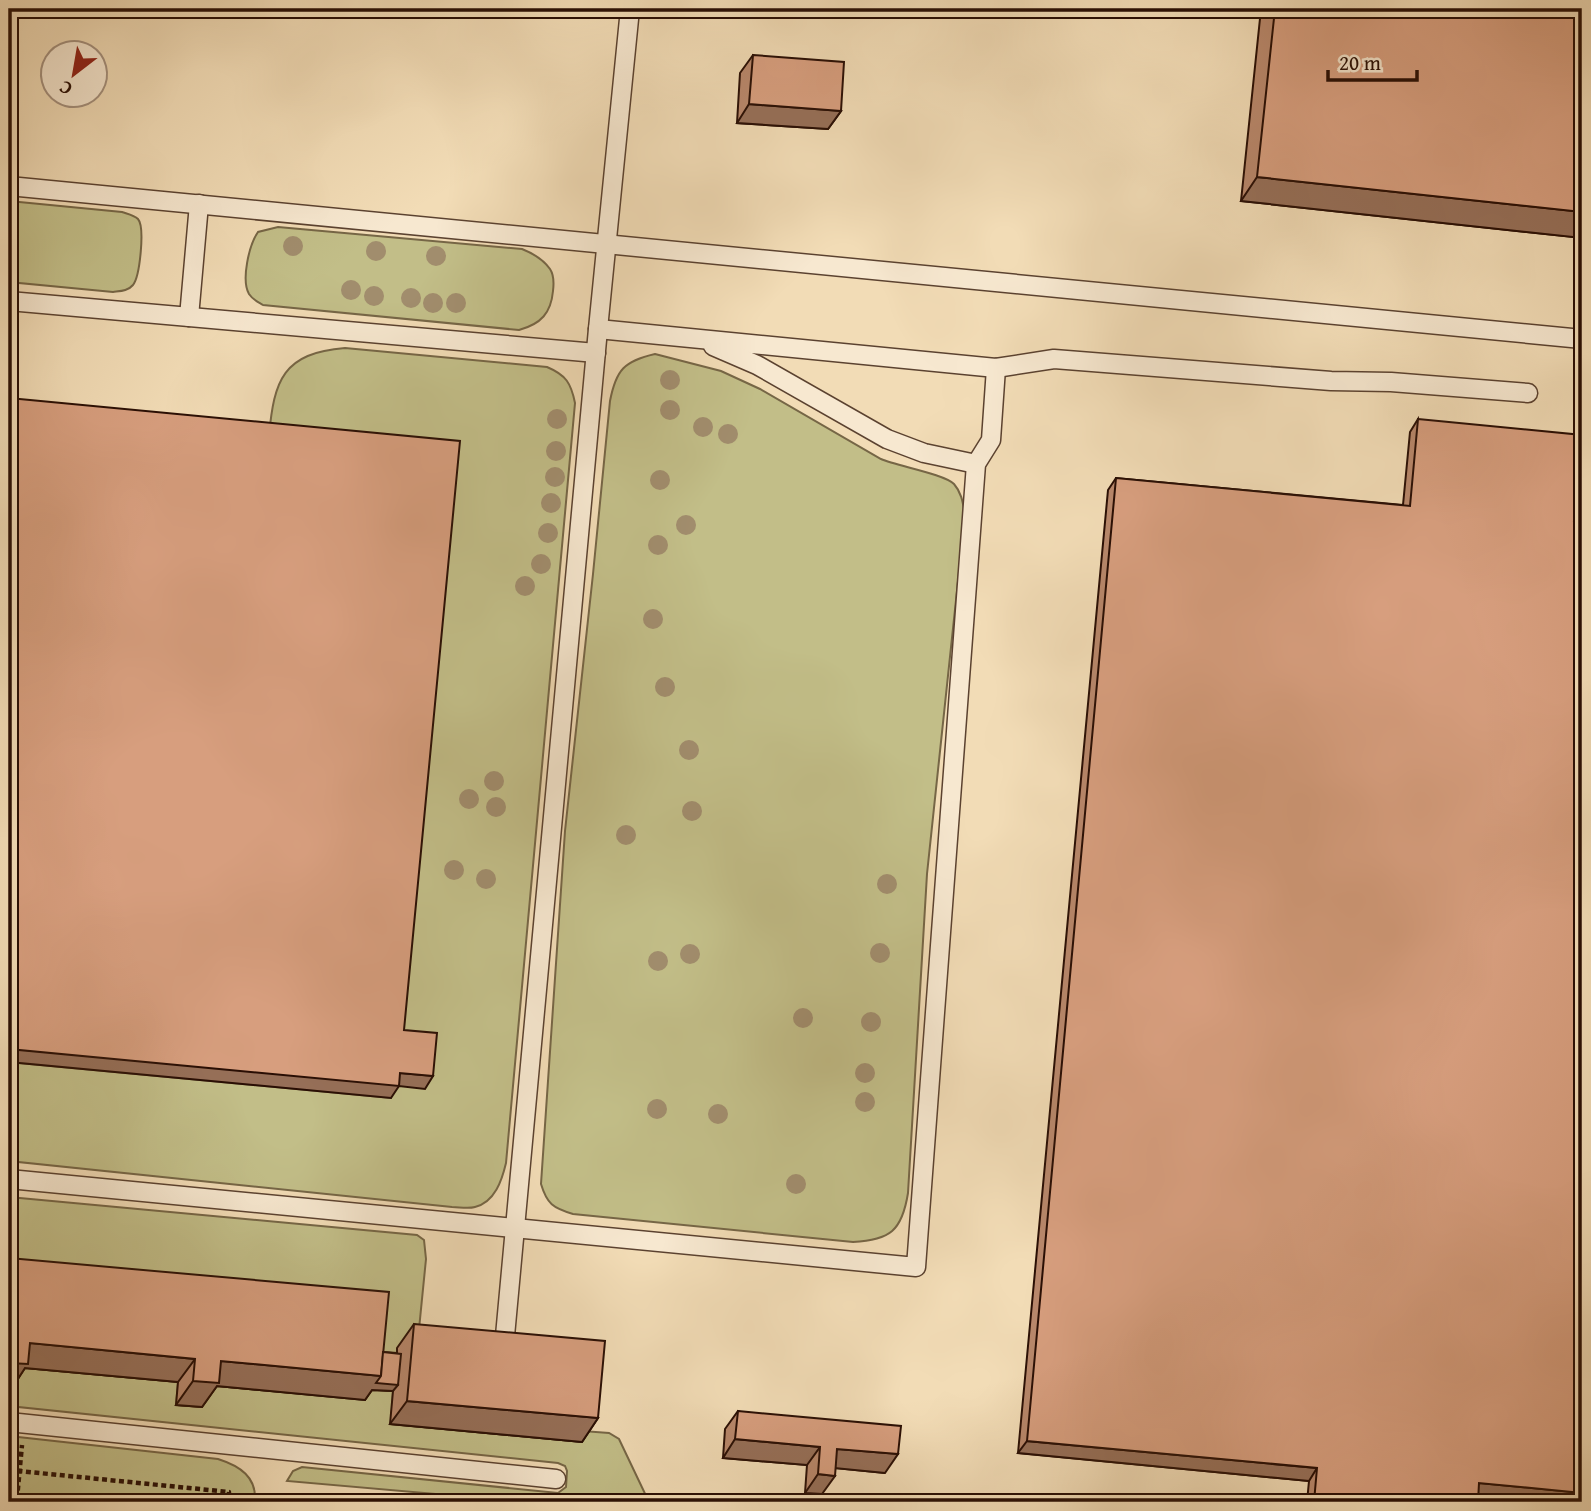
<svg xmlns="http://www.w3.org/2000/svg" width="1591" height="1511" font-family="'Gentium Book Plus',serif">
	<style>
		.green { fill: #c2be88; stroke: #766646; stroke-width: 2 }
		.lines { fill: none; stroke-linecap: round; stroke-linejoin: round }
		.lane-casing { stroke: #5b4230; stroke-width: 21 }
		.path { stroke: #290e04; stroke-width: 4.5; stroke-dasharray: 5 3.5; stroke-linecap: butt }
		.lane { stroke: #f7e8d0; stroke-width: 18 }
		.tree { fill: #a18d6d }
		.wall { fill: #b9886c; stroke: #290e04; stroke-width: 2 }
		.shaded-wall { fill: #966f58; stroke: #290e04; stroke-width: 2 }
		.building { fill: #d79e7e; stroke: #290e04; stroke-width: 2 }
	</style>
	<rect width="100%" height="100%" fill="#f2dcb6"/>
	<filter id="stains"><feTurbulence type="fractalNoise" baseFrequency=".00286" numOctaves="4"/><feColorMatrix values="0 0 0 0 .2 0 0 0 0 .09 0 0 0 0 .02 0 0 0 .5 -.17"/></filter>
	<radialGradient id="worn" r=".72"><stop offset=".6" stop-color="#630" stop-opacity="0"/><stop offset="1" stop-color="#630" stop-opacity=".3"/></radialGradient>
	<g class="green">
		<path d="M9,201L122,212C128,214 134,215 138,219C145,227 140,276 133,285C128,291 120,291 113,292L9,282Z"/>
		<path d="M278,227L522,249C532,253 543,259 550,269C554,275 554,283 553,291C551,313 541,324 519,330L263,305C258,302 253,300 249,294C241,280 249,245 258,232Z"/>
		<path d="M345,348L547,367C566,375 571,383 575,403L506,1163C502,1180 495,1202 475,1207C468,1209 459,1207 452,1207L9,1161V1062L391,1098L396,1042L269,436C274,380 283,353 345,348Z"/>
		<path d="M655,354L721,371L760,389L881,459C897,466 944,474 954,484C962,493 963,504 965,515L927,874L908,1193C902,1231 890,1240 853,1242L573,1214C553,1208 547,1204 541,1184L565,831L593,574L610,401C616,370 624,361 655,354Z"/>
		<path d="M9,1197L417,1235L424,1240L426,1259L417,1349L396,1360L9,1283Z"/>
		<path d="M14,1367L178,1382L176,1405L202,1407L204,1385L364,1399L366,1389L393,1391L391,1424L581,1442L583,1431L609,1433L619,1439L649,1502H527L287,1481L293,1471L302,1467L558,1493L566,1487L567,1471L565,1466L558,1463L9,1406V1388H11Z"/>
		<path d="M9,1436L218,1459C240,1466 257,1477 255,1502H9Z"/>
	</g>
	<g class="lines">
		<g class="lane-casing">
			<g id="lane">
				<path d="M9,186L1582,339"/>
				<path d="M9,301L596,353"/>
				<path d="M189,317L199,204"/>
				<path d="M598,329L996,368L1054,359L1331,381L1391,382L1528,393"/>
				<path d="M713,346L757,365L887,439L924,453L976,464"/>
				<path d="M9,1179L916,1267L976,464L991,440L996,368"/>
				<path d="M505,1336L598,329L630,9"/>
				<path d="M9,1422L556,1479"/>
			</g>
		</g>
		<g class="path">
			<path d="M9,1470L229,1492L228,1502"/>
			<path d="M9,1498L51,1502"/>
			<path d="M17,1499L22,1445"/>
		</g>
		<use href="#lane" class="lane"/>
	</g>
	<g class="tree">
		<circle cx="293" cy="246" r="10"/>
		<circle cx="376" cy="251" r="10"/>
		<circle cx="436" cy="256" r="10"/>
		<circle cx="351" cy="290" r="10"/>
		<circle cx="374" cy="296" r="10"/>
		<circle cx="411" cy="298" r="10"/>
		<circle cx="433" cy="303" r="10"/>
		<circle cx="456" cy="303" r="10"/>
		<circle cx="670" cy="380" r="10"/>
		<circle cx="670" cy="410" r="10"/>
		<circle cx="557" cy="419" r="10"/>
		<circle cx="703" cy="427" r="10"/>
		<circle cx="728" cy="434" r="10"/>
		<circle cx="556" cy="451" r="10"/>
		<circle cx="555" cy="477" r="10"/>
		<circle cx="660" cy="480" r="10"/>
		<circle cx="551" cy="503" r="10"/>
		<circle cx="686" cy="525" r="10"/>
		<circle cx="548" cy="533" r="10"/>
		<circle cx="658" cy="545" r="10"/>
		<circle cx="541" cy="564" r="10"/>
		<circle cx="525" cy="586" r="10"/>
		<circle cx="653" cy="619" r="10"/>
		<circle cx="665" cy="687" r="10"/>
		<circle cx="689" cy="750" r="10"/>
		<circle cx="494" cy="781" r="10"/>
		<circle cx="469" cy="799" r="10"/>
		<circle cx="496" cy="807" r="10"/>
		<circle cx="692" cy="811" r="10"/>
		<circle cx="626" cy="835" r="10"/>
		<circle cx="454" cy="870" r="10"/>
		<circle cx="486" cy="879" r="10"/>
		<circle cx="887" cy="884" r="10"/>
		<circle cx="880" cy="953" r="10"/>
		<circle cx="690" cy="954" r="10"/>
		<circle cx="658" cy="961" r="10"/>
		<circle cx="803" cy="1018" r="10"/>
		<circle cx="871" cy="1022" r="10"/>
		<circle cx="865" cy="1073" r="10"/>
		<circle cx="865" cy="1102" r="10"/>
		<circle cx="657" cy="1109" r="10"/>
		<circle cx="718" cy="1114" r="10"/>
		<circle cx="796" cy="1184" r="10"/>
	</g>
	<g class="wall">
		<path d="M1261,9H1582V238L1241,201Z"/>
		<path d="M753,55L841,111L828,129L737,123L740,73Z"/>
		<path d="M1418,419L1478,1502H1307L1309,1481L1018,1453L1108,490L1116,478L1403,505L1410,432Z"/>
		<path d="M9,1258L383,1352L397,1353V1348L414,1324L598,1418L582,1442L390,1424L393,1391L372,1390L365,1400L217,1386L202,1407L176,1405L178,1382L25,1368L12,1388H9Z"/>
		<path d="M738,1411L885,1473L835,1468L822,1494L805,1493L807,1465L723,1458L725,1429Z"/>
	</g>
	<g class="shaded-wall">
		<path d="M749,104L841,111L828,129L737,123Z"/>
		<path d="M1257,177L1582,212V238L1241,201Z"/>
		<path d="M9,1049L400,1073L433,1076L425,1089L399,1086L391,1098L9,1062Z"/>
		<path d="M30,1343L195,1359L178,1382L25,1368L12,1388H9V1363Z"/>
		<path d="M221,1361L381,1376L398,1385L393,1391L372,1390L365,1400L217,1386L202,1407L176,1405L193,1381Z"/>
		<path d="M407,1401L598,1418L582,1442L390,1424Z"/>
		<path d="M735,1439L820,1447L807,1465L723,1458Z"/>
		<path d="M1027,1441L1317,1468L1309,1481L1018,1453Z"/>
		<path d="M837,1449L898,1454L885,1473L824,1467Z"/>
		<path d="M818,1474L835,1476L822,1494L805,1493Z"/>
		<path d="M1479,1483L1582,1493V1502H1540L1471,1496Z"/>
	</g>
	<g class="building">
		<path d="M1275,9H1582V212L1257,177Z"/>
		<path d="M753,55L844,62L841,111L749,104Z"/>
		<path d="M9,398L460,441L404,1030L437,1033L433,1076L400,1073L399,1086L9,1049Z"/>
		<path d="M1418,419L1582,435L1574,521L1582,522V1493L1479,1483L1478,1502H1314L1317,1468L1027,1441L1116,478L1410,506Z"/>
		<path d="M9,1258L389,1292L381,1376L221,1361L219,1383L193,1381L195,1359L30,1343L28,1364L9,1363Z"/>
		<path d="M414,1324L605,1341L598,1418L407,1401Z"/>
		<path d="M383,1352L401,1354L398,1385L376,1383L381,1376Z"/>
		<path d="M738,1411L901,1426L898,1454L837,1449L835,1476L818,1474L820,1447L735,1439Z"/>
	</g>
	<rect width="1591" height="1511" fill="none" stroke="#f2dcb6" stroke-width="35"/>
	<rect x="10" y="10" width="1570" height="1490" fill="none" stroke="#290e04" stroke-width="3.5"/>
	<rect x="18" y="18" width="1556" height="1476" fill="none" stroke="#290e04" stroke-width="2"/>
	<g transform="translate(74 74) rotate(211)"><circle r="33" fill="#f7e8d0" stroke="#a5917e" stroke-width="2"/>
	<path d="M0-5L12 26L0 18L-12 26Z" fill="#8f2418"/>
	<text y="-10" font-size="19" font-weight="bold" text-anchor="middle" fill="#290e04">С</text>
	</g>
	<path d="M1328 70v10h89v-10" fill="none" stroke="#290e04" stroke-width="3.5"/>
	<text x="1339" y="70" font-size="21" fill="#290e04" stroke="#f7e8d0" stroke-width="5" paint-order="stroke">20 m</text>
	<rect width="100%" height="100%" filter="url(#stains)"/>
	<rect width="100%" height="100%" fill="url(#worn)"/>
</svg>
